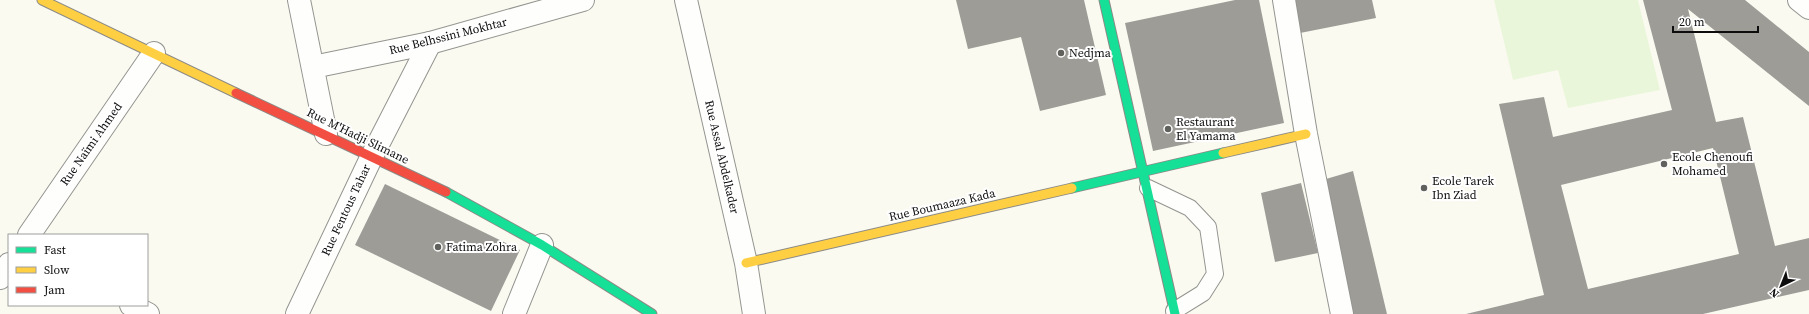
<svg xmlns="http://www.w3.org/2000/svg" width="1809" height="314" font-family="'Source Serif 4',serif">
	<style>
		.pitch { fill: #eaf6da }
		.building { fill: #9e9c97; fill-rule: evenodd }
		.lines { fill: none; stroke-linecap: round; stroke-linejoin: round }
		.lane-casing { stroke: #949490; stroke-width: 18 }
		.street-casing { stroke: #949490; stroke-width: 24 }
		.fast-casing { stroke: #8b8a86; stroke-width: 11 }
		.slow-casing { stroke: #8b8a86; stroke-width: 11 }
		.jam-casing { stroke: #8b8a86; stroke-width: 11 }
		.lane { stroke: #fefefd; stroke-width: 16 }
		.street { stroke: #fefefd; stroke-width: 22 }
		.fast { stroke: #16e098; stroke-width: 9 }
		.slow { stroke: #ffcf43; stroke-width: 9 }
		.jam { stroke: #f24e42; stroke-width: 9 }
		.poi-dot { fill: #60605d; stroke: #fff; stroke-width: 1.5 }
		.labels { text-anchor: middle; stroke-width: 4; stroke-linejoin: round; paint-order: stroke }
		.street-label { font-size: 12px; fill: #0d0d0d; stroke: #fff }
		.poi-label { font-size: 12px; fill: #0d0d0d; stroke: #fff; text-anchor: start }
	</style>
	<rect width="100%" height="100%" fill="#fbfaf1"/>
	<path class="pitch" d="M1494,0H1638L1660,90L1568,108L1558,70L1513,80Z"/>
	<g class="building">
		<path d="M956,0H1084L1106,95L1040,111L1021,37L968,49Z"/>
		<path d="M1235,0H1259L1284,123L1153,151L1125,23Z"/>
		<path d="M1287,0H1372L1376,18L1295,34Z"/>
		<path d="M1643,0H1745L1809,52V106L1688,9L1716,122L1743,117L1775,246L1809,238V290L1703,314H1466L1544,295L1499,104L1544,97L1553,137L1672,110ZM1713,148L1739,254L1588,289L1561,185Z"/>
		<path d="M1353,171L1387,314H1353L1326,179Z"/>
		<path d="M1301,183L1318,253L1275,262L1261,193Z"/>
		<path d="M385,184L520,250L491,311L355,245Z"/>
	</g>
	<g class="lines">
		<g class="lane-casing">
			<path id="lane" d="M1148,188L1190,208L1208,227L1215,274L1203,293L1174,311"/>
		</g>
		<g class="street-casing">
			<g id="street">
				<path d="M299,0L326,134"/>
				<path d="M686,0L746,263L754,314"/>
				<path d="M1284,0L1306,134L1342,314"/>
				<path d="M1799,0L1809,8"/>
				<path d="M313,67L430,43L583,0"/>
				<path d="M29,235L154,53"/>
				<path d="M0,278L9,264"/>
				<path d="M131,305L148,314"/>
				<path d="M297,314L372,156L430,43"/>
				<path d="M514,314L542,245"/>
			</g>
		</g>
		<g class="fast-casing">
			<g id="fast">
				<path d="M1104,0L1175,314"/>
				<path d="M1072,188L1223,153"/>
				<path d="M446,192L542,245L652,314"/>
			</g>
		</g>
		<g class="slow-casing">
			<g id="slow">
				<path d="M42,0L236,93"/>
				<path d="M1223,153L1306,134"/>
				<path d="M746,263L1072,188"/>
			</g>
		</g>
		<g class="jam-casing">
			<path id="jam" d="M236,93L446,192"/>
		</g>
		<use href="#lane" class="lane"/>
		<use href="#street" class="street"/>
		<use href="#fast" class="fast"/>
		<use href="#slow" class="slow"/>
		<use href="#jam" class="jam"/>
	</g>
	<g class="poi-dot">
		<circle cx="1061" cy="53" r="4"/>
		<circle cx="1168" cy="129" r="4"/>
		<circle cx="1664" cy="164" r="4"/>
		<circle cx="1424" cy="188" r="4"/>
		<circle cx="438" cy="247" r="4"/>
	</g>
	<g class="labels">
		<g class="street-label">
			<text transform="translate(448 36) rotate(-14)" y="4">Rue Belhssini Mokhtar</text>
			<text transform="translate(358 136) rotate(26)" y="4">Rue M'Hadji Slimane</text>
			<text transform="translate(91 144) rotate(-55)" y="4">Rue Naïmi Ahmed</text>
			<text transform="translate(722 157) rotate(77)" y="4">Rue Assal Abdelkader</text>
			<text transform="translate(942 205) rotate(-13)" y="4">Rue Boumaaza Kada</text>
			<text transform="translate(346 210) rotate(-65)" y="4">Rue Fentous Tahar</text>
		</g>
		<g class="poi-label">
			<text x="1069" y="57">Nedjma</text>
			<text x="1176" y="126">Restaurant<tspan x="1176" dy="14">El Yamama</tspan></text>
			<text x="1672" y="161">Ecole Chenoufi<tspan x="1672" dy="14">Mohamed</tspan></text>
			<text x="1432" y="185">Ecole Tarek<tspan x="1432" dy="14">Ibn Ziad</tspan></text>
			<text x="446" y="251">Fatima Zohra</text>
		</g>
	</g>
	<rect x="8" y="234" width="140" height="72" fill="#ffffff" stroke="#9e9e9e"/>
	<rect x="16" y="247" width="20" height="6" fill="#16e098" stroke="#9e9e9e"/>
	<text x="44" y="254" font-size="12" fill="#0d0d0d">Fast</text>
	<rect x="16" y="267" width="20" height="6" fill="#ffcf43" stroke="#9e9e9e"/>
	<text x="44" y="274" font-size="12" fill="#0d0d0d">Slow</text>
	<rect x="16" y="287" width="20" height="6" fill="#f24e42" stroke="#9e9e9e"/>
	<text x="44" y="294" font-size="12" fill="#0d0d0d">Jam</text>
	<g transform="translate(1781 286) rotate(223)" stroke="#ffffff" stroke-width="3" paint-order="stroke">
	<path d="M0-3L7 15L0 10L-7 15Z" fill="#0d0d0d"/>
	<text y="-6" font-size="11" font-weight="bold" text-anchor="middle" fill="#0d0d0d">N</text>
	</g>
	<path d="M1673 26v6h85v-6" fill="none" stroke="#0d0d0d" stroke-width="2"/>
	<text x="1679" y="26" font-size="12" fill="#0d0d0d" stroke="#ffffff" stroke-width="3" paint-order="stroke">20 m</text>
</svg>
